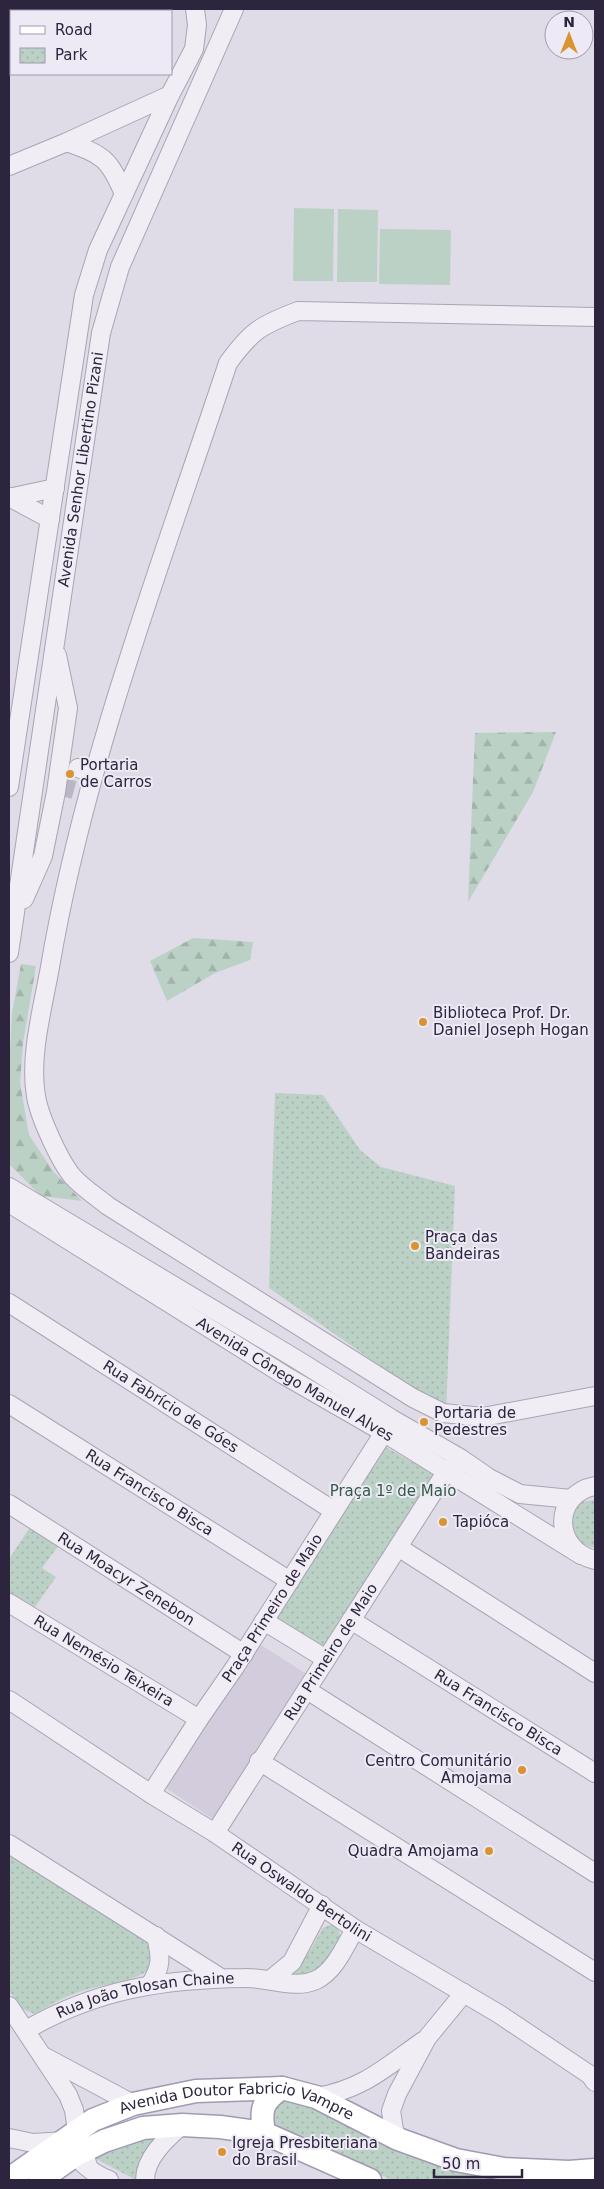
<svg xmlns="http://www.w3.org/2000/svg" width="604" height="2189" font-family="'DejaVu Sans',sans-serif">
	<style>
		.built { fill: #d2ccdc }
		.grass { fill: #bbd1c6 }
		.forest { fill: url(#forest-firs) }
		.park { fill: url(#park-dots) }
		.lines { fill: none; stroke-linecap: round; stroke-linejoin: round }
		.minor-tunnel { stroke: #bbb6c5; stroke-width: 18; stroke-dasharray: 18 9; stroke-linecap: butt }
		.minor-casing { stroke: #aaa4b4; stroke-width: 20 }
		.major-casing { stroke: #a299b3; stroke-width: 25 }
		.minor { stroke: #f0edf5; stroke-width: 18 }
		.major { stroke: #fff; stroke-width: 22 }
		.poi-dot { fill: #d99432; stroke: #edeaf5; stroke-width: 2 }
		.labels { text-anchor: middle; stroke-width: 4; stroke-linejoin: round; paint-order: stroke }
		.street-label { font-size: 15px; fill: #2d243e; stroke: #edeaf5 }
		.poi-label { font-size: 15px; fill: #2d243e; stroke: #edeaf5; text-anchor: start }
		.park-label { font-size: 15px; fill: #305b47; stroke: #edeaf5 }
	</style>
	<defs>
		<pattern id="forest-firs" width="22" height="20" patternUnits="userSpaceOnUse" patternTransform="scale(1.25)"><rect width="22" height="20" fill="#bbd1c6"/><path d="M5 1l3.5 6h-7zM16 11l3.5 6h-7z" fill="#a1b3ab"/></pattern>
		<pattern id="park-dots" width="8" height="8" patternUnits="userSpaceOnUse" patternTransform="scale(1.25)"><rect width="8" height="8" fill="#bbd1c6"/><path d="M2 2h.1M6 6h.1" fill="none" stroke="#a1b3ab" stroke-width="1.8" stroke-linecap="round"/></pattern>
	</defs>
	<rect width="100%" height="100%" fill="#dfdbe7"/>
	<path class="built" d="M258,1643L308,1675L213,1819L163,1786Z"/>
	<g class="grass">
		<path d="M294,208L334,209L333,281H293Z"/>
		<path d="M338,209L378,210L377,282H337Z"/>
		<path d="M380,229L451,230L450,285L379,284Z"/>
	</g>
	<g class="forest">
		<path d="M556,732L533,792L468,902L475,733Z"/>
		<path d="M193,938L253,942L250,960L215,973L167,1001L150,961Z"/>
		<path d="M21,964L36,966L23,1043L20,1083L29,1135L53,1171L82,1201L41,1196L9,1164V1070L12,1013Z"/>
	</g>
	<g class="park">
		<path d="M275,1093L323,1095L360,1150L381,1167L455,1186L446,1412L269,1288Z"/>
		<path d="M384,1446L440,1478L329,1649L275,1617Z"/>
		<path d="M595,1500V1548L582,1544L573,1537L569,1512L580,1502Z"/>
		<path d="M32,1524L61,1542L42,1568L56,1577L35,1607L9,1592V1559Z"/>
		<path d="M9,1855L147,1942L153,1955L149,1970C132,1982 109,1983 89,1989C69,1994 53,2003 35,2014L22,2009L9,1991Z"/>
		<path d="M332,1924L338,1929L341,1938L324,1964L315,1974L290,1976L309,1952L323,1928Z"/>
		<path d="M280,2096L550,2180H392L270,2126L266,2109Z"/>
		<path d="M158,2137L145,2155L136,2180L93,2157L129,2142Z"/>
	</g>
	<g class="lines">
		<path class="minor-tunnel" d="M60,786L74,790"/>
		<g class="minor-casing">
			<g id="minor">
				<path d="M40,11L46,9"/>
				<path d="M9,26L11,25"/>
				<path d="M67,142C103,155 109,158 124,194"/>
				<path d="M9,166L67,142L170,95"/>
				<path d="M595,317L298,311C261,325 251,331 228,363C162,562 85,761 50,967C43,1007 29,1056 36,1096C39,1116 60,1162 73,1177C83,1188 97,1197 108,1206L413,1398L443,1413L483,1417L595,1396"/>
				<path d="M9,497L50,519"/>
				<path d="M13,497L55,488"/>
				<path d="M78,768L94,774"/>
				<path d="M9,787L84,295L98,250L170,95L194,49L197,25L195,9"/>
				<path d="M24,899L43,856L56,792L68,708L57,655"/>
				<path id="s1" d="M9,953L101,333L120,267L234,9"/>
				<path d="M9,1187L296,1359L392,1419L460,1458L489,1478L520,1494L571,1499"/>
				<path id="s2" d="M9,1203L284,1375L383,1432L581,1555"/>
				<path id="s3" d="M9,1303L334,1511"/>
				<path id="s4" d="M9,1404L290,1581"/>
				<path d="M595,1486C552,1494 553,1550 595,1560"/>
				<path id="s5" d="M9,1504L244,1654"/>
				<path d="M398,1547L595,1673"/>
				<path id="s6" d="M9,1603L199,1719"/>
				<path id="s7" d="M351,1620L595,1773"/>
				<path d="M264,1621L326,1659"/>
				<path d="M307,1690L595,1873"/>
				<path id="s8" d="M9,1700L151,1794L215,1833L355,1929L499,2014L590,2075L595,2082"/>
				<path d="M259,1761L595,1972"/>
				<path id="s9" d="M151,1794L199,1719L235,1667L390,1423"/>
				<path id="s10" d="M215,1833L446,1472L452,1467H456"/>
				<path d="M9,1844L221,1978"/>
				<path d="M270,1980L292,1962L322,1905"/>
				<path d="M150,1985C162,1966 161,1958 156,1936"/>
				<path d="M9,2006L68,2095L74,2110L77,2131L88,2166"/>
				<path id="s11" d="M26,2030C97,1989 164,1979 245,1978C267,1977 295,1990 316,1980C335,1971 345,1946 355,1929"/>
				<path d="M43,2056L133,2104"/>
				<path d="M316,2097C362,2090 386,2067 423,2041"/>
				<path d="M9,2138L33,2143L65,2141C75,2157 90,2173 109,2180"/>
				<path d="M398,2139L394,2130L391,2111L397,2094L427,2038L464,1993"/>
				<path d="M145,2180C145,2158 166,2139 182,2125"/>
			</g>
		</g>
		<g class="major-casing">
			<g id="major">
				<path d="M264,2133C260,2109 262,2101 282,2088"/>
				<path id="s12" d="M9,2179L93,2120L133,2104L196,2091L282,2088L316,2097L398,2139L456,2160L504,2169L569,2172L595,2170"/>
				<path d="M40,2180L74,2156L104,2141L143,2128L182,2125L220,2127L264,2133L370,2180"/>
			</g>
		</g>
		<use href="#minor" class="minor"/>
		<use href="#major" class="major"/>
	</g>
	<g class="poi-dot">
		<circle cx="70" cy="774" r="5"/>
		<circle cx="423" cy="1022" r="5"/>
		<circle cx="415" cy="1246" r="5"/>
		<circle cx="424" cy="1422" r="5"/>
		<circle cx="443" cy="1522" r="5"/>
		<circle cx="522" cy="1770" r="5"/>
		<circle cx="489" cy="1851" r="5"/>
		<circle cx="222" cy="2152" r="5"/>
	</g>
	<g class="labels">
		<g class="street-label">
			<text dy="5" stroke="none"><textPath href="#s1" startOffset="489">Avenida Senhor Libertino Pizani</textPath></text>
			<text dy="5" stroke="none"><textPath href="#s2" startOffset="336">Avenida Cônego Manuel Alves</textPath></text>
			<text dy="5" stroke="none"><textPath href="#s3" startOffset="192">Rua Fabrício de Góes</textPath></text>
			<text dy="5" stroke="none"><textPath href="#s4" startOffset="166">Rua Francisco Bisca</textPath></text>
			<text dy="5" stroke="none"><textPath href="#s5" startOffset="139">Rua Moacyr Zenebon</textPath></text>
			<text dy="5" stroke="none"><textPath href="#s9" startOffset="222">Praça Primeiro de Maio</textPath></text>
			<text dy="5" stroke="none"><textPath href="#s10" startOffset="215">Rua Primeiro de Maio</textPath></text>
			<text dy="5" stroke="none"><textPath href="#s6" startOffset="111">Rua Nemésio Teixeira</textPath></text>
			<text dy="5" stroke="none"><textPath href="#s7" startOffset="174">Rua Francisco Bisca</textPath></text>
			<text dy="5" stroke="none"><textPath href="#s8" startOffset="350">Rua Oswaldo Bertolini</textPath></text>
			<text dy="5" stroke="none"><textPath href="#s11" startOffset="126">Rua João Tolosan Chaine</textPath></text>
			<text dy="5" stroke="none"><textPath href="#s12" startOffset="252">Avenida Doutor Fabricio Vampre</textPath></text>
		</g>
		<g class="poi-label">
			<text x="80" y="770">Portaria<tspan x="80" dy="17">de Carros</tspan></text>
			<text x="433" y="1018">Biblioteca Prof. Dr.<tspan x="433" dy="17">Daniel Joseph Hogan</tspan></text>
			<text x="425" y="1242">Praça das<tspan x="425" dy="17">Bandeiras</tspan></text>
			<text x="434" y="1418">Portaria de<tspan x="434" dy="17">Pedestres</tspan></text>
			<text x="453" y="1527">Tapióca</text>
			<text x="512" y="1766" text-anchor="end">Centro Comunitário<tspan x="512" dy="17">Amojama</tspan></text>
			<text x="479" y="1856" text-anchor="end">Quadra Amojama</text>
			<text x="232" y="2148">Igreja Presbiteriana<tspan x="232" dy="17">do Brasil</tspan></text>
		</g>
		<g class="park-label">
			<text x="393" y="1496">Praça 1º de Maio</text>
		</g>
	</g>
	<rect width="604" height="2189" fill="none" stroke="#2d243e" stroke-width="20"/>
	<rect x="10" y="10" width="162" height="65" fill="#edeaf5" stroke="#a09bac"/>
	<rect x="20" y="26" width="25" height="8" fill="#ffffff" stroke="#a09bac"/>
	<text x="55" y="35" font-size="15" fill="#2d243e">Road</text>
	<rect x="20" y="48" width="25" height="15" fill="url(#park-dots)" stroke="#a09bac"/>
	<text x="55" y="60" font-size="15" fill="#2d243e">Park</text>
	<g transform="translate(569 35)"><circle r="24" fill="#edeaf5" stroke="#a09bac"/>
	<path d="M0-4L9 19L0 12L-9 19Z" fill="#d99432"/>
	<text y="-8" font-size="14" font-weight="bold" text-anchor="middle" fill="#2d243e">N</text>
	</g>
	<path d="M434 2169v8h88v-8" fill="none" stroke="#2d243e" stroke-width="2.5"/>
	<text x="442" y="2169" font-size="15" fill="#2d243e" stroke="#edeaf5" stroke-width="4" paint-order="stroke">50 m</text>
</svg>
